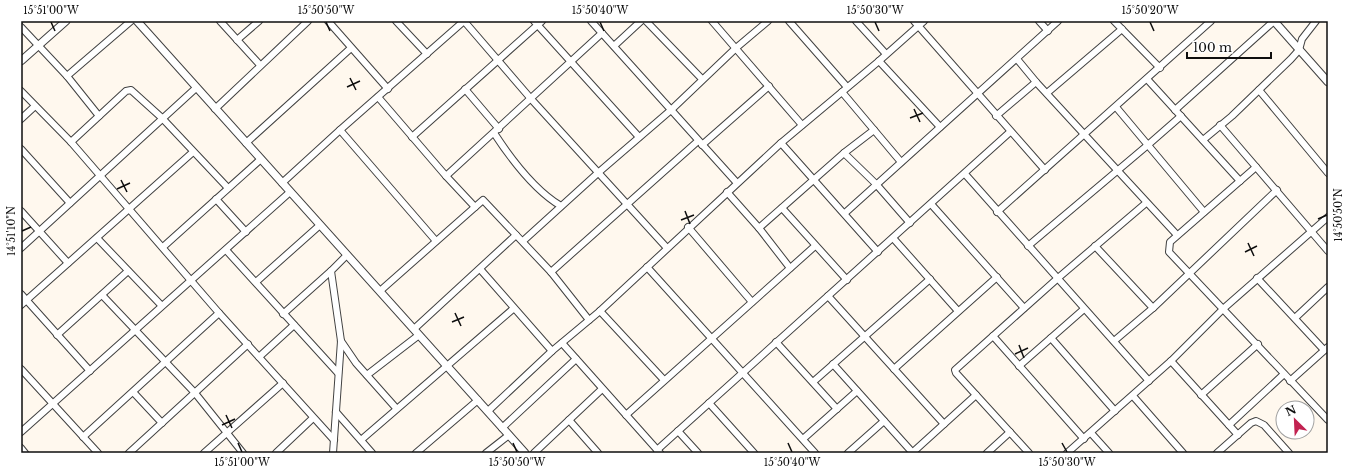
<svg xmlns="http://www.w3.org/2000/svg" width="1349" height="474" font-family="'Libre Baskerville',serif">
	<style>
		.lines { fill: none; stroke-linecap: round; stroke-linejoin: round }
		.minor-casing { stroke: #414141; stroke-width: 8 }
		.tertiary-casing { stroke: #414141; stroke-width: 9 }
		.minor { stroke: #fff; stroke-width: 6 }
		.tertiary { stroke: #fff; stroke-width: 7 }
		.ticks { fill: none; stroke: #0e0e0e; stroke-width: 1.5 }
		.neatline { fill: none; stroke: #0e0e0e; stroke-width: 1.5 }
		.ticks-label { font-size: 10px; text-anchor: middle; fill: #0e0e0e }
	</style>
	<rect width="100%" height="100%" fill="#fff8ee"/>
	<g class="lines">
		<g class="minor-casing">
			<g id="minor">
				<path d="M220,21L260,65"/>
				<path d="M328,21L388,89"/>
				<path d="M396,21L427,54"/>
				<path d="M464,21L532,100L667,248"/>
				<path d="M534,21L639,137"/>
				<path d="M591,21L737,183"/>
				<path d="M646,21L702,79"/>
				<path d="M712,21L802,125"/>
				<path d="M789,21L847,87"/>
				<path d="M856,21L886,54"/>
				<path d="M914,21L1045,170"/>
				<path d="M1039,21L1048,31"/>
				<path d="M1114,21L1160,68"/>
				<path d="M21,27L67,76L99,116"/>
				<path d="M237,40L259,21"/>
				<path d="M614,46L641,21"/>
				<path d="M1017,59L1036,82L1177,235"/>
				<path d="M879,61L940,127"/>
				<path d="M67,76L131,21"/>
				<path d="M1147,79L1240,181"/>
				<path d="M465,89L499,129"/>
				<path d="M1259,90L1328,173"/>
				<path d="M21,91L71,142L219,313L334,440"/>
				<path d="M842,92L901,162"/>
				<path d="M1047,93L1122,29"/>
				<path d="M378,97L446,176L475,207"/>
				<path d="M1116,107L1204,212"/>
				<path d="M215,109L308,21"/>
				<path d="M1175,110L1274,21"/>
				<path d="M996,116L1036,82"/>
				<path d="M21,119L35,106"/>
				<path d="M1220,125L1328,251"/>
				<path d="M340,130L436,241"/>
				<path d="M494,133C511,159 534,190 561,206"/>
				<path d="M412,137L542,21"/>
				<path d="M1203,140L1232,116L1291,59L1299,50L1302,39L1316,21"/>
				<path d="M71,142L126,91L131,90L162,118L228,188"/>
				<path d="M246,143L351,48"/>
				<path d="M781,143L878,252"/>
				<path d="M702,145L769,86"/>
				<path d="M21,149L70,203"/>
				<path d="M844,153L876,184L910,223"/>
				<path d="M1256,167L1170,242L1169,252L1328,420"/>
				<path d="M965,174L1149,381"/>
				<path d="M446,176L602,33"/>
				<path d="M282,183L340,130L464,21"/>
				<path d="M727,192L759,228L790,268"/>
				<path d="M216,199L246,232"/>
				<path d="M931,204L1024,308"/>
				<path d="M782,208L847,280"/>
				<path d="M21,211L68,263"/>
				<path d="M997,212L1211,21"/>
				<path d="M845,213L1058,21"/>
				<path d="M688,227L752,302"/>
				<path d="M759,228L844,153L874,130"/>
				<path d="M97,238L161,305"/>
				<path d="M893,238L958,311"/>
				<path d="M523,241L599,172L671,110L736,48L768,21"/>
				<path d="M1028,246L1149,144L1181,116"/>
				<path d="M1095,246L1153,308"/>
				<path d="M163,247L261,159"/>
				<path d="M21,248L196,88"/>
				<path d="M226,250L338,373"/>
				<path d="M647,267L815,453"/>
				<path d="M480,269L552,351"/>
				<path d="M551,272L698,141"/>
				<path d="M1257,278L1324,350"/>
				<path d="M256,282L320,225"/>
				<path d="M380,291L483,200L551,272L589,320"/>
				<path d="M21,294L90,371"/>
				<path d="M102,295L195,393L243,453"/>
				<path d="M828,296L944,424"/>
				<path d="M21,305L193,152"/>
				<path d="M600,311L664,380"/>
				<path d="M283,314L331,271"/>
				<path d="M1295,318L1328,287"/>
				<path d="M414,329L516,235"/>
				<path d="M57,335L128,271"/>
				<path d="M993,336L1084,439"/>
				<path d="M1051,338L1115,411"/>
				<path d="M341,341L356,363L396,408"/>
				<path d="M1114,341L1153,308L1277,190"/>
				<path d="M776,342L837,409"/>
				<path d="M562,343L660,453"/>
				<path d="M259,357L294,325"/>
				<path d="M1171,361L1238,435"/>
				<path d="M833,364L912,452"/>
				<path d="M1019,366L1084,309"/>
				<path d="M21,369L98,453"/>
				<path d="M894,369L997,277"/>
				<path d="M367,375L419,335"/>
				<path d="M1290,381L1328,347"/>
				<path d="M813,382L930,279"/>
				<path d="M134,393L162,423"/>
				<path d="M1201,395L1258,344"/>
				<path d="M1133,396L1183,453"/>
				<path d="M709,403L754,453"/>
				<path d="M488,411L552,351L600,311L781,143L879,61L924,21"/>
				<path d="M336,412L372,453"/>
				<path d="M626,415L815,246"/>
				<path d="M569,420L598,453"/>
				<path d="M1229,425L1284,374"/>
				<path d="M502,428L576,359"/>
				<path d="M678,431L698,453"/>
				<path d="M21,432L290,192"/>
				<path d="M1091,433L1109,453"/>
				<path d="M83,437L219,313"/>
				<path d="M803,439L857,391"/>
				<path d="M361,440L513,309"/>
				<path d="M21,448L25,453"/>
				<path d="M657,450L1010,132"/>
				<path d="M129,453L248,344"/>
				<path d="M204,453L283,383"/>
				<path d="M276,453L313,418"/>
				<path d="M333,453L341,341L331,271L347,255"/>
				<path d="M416,453L478,400"/>
				<path d="M486,453L509,435"/>
				<path d="M534,453L602,389"/>
				<path d="M848,453L884,421"/>
				<path d="M912,453L976,395"/>
				<path d="M987,453L1010,432"/>
				<path d="M1029,453L956,373L955,370L1058,278L1146,203"/>
				<path d="M1067,453L1171,361L1223,309L1328,217"/>
				<path d="M1217,453L1251,423L1256,421L1264,425L1289,453"/>
			</g>
		</g>
		<g class="tertiary-casing">
			<g id="tertiary">
				<path d="M137,21L525,453"/>
				<path d="M1274,21L1328,82"/>
				<path d="M21,61L66,21"/>
			</g>
		</g>
		<use href="#minor" class="minor"/>
		<use href="#tertiary" class="tertiary"/>
	</g>
	<path class="ticks" d="M51,22L55,31M326,22L330,31M600,22L604,31M875,22L879,31M1150,22L1154,31M350,78L356,90M347,87L360,81M914,109L920,122M910,118L923,113M121,180L127,192M117,189L130,183M685,211L690,224M1318,219L1327,215M681,220L694,215M22,231L31,227M1248,243L1254,256M1245,252L1257,246M455,313L461,326M452,322L464,317M1019,345L1024,358M1015,354L1028,348M226,415L232,428M222,425L235,419M238,443L242,452M513,443L517,452M788,443L792,452M1062,443L1067,452"/>
	<rect width="1349" height="474" fill="none" stroke="#ffffff" stroke-width="44"/>
	<g transform="translate(1295 420) rotate(336)"><circle r="19" fill="#ffffff" stroke="#9f9f9f"/>
	<path d="M0-3L7 15L0 10L-7 15Z" fill="#c22251"/>
	<text y="-6" font-size="11" font-weight="bold" text-anchor="middle" fill="#0e0e0e">N</text>
	</g>
	<path d="M1187 52v6h84v-6" fill="none" stroke="#0e0e0e" stroke-width="2"/>
	<text x="1193" y="52" font-size="12" fill="#0e0e0e" stroke="#ffffff" stroke-width="3" paint-order="stroke">100 m</text>
	<rect x="22" y="22" width="1305" height="430" class="neatline"/>
	<g class="ticks-label">
		<text x="51" y="14">15°51'00"W</text>
		<text x="326" y="14">15°50'50"W</text>
		<text x="600" y="14">15°50'40"W</text>
		<text x="875" y="14">15°50'30"W</text>
		<text x="1150" y="14">15°50'20"W</text>
		<text transform="translate(1338 215) rotate(-90)" y="4">14°50'50"N</text>
		<text transform="translate(11 231) rotate(-90)" y="4">14°51'10"N</text>
		<text x="242" y="466">15°51'00"W</text>
		<text x="517" y="466">15°50'50"W</text>
		<text x="792" y="466">15°50'40"W</text>
		<text x="1067" y="466">15°50'30"W</text>
	</g>
</svg>
